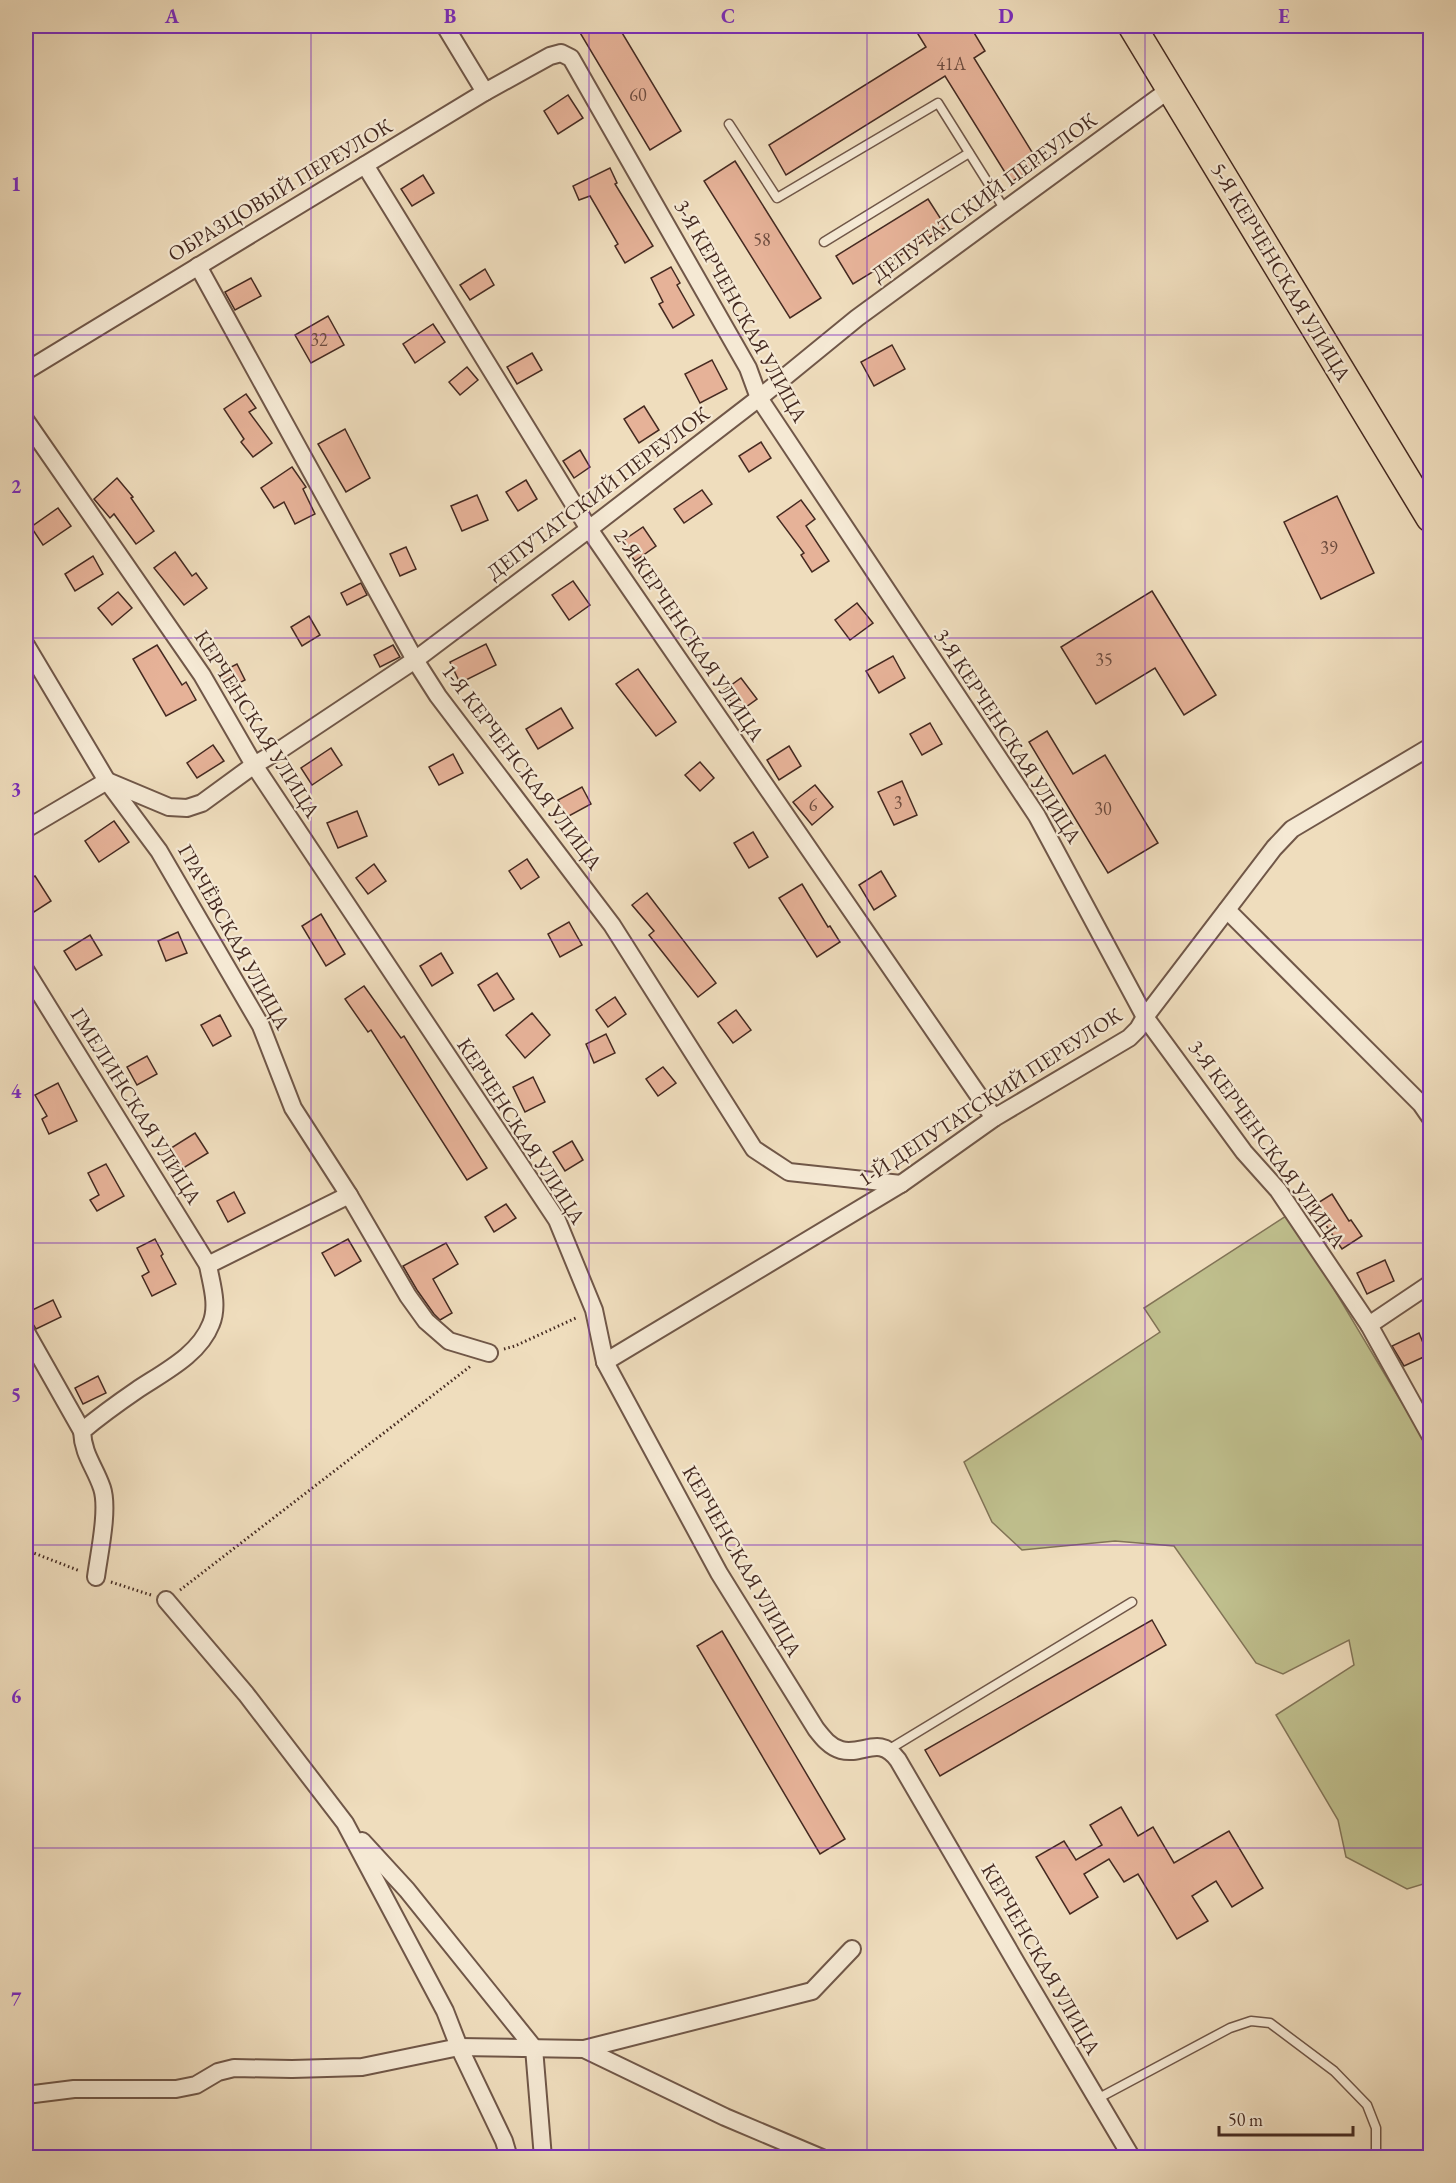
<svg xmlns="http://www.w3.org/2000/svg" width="1456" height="2183" font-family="'EB Garamond',serif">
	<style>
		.green { fill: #bfbf8d; stroke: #827457; stroke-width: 1.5 }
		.building { fill: #e6b298; stroke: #452a21; stroke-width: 1.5 }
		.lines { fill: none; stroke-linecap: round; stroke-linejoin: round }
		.service-casing { stroke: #705748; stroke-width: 11 }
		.minor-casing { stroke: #705748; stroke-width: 20 }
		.primary-casing { stroke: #452a21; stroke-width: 30 }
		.path { stroke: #452a21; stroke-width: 3; stroke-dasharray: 1.5 3; stroke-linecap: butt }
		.service { stroke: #f5e9d4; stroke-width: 8 }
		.minor { stroke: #f5e9d4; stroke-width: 16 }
		.primary { stroke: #efddbd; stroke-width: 27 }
		.grid { fill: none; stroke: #7b2cbf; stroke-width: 1.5; stroke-opacity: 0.55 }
		.labels { text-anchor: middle; stroke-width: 4.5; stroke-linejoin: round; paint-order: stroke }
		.number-label { font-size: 18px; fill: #6d4c3f }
		.street-label { font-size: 21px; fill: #452a21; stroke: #f5e9d4 }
		.neatline { fill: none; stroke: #7b2cbf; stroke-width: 2 }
		.grid-label { font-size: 20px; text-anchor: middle; font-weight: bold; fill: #7b2cbf }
	</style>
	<rect width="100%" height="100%" fill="#efddbd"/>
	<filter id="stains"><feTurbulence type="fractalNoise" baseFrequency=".00333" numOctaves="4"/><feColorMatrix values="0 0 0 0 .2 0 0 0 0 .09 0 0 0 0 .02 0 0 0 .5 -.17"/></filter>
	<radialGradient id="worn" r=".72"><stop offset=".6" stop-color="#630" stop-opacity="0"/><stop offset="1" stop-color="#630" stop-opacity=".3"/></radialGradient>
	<path class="green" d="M1289,1214L1430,1450V1882L1407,1889L1346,1857L1338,1820L1276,1715L1354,1665L1349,1640L1283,1674L1256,1663L1174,1546L1115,1541L1022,1550L992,1522L964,1462L1160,1332L1144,1308Z"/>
	<g class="building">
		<path d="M576,26H618L681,131L650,150Z"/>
		<path d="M913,26H970L985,51L974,58L1040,165L1011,182L945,76L786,175L769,145L926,47Z"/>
		<path d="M568,95L583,118L558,134L544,111Z"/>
		<path d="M735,161L821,298L790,318L704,181Z"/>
		<path d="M610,168L617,183L615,184L653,246L625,263L615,246L618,244L590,196L579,200L573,186Z"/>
		<path d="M423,175L434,193L412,206L401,189Z"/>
		<path d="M928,199L946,227L853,284L836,256Z"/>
		<path d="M671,267L680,283L677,285L694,315L673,328L659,304L663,302L651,278Z"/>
		<path d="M485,269L494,285L470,300L460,285Z"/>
		<path d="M251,278L261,296L235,310L225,292Z"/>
		<path d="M328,316L344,345L311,363L295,335Z"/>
		<path d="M433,324L445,342L415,363L403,344Z"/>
		<path d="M892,345L905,369L874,386L861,362Z"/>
		<path d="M532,353L542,370L517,384L507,367Z"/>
		<path d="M712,360L727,389L700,403L685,374Z"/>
		<path d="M467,367L478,380L460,395L449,382Z"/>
		<path d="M246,394L256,408L249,412L272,443L253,457L241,442L244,439L224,409Z"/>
		<path d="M644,406L659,430L639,443L624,419Z"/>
		<path d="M345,429L370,478L346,492L318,444Z"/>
		<path d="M761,442L771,458L749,472L739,456Z"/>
		<path d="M580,450L590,467L574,478L563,461Z"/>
		<path d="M292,467L306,487L303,489L315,514L295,524L284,502L274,508L261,488Z"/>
		<path d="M117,478L133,497L131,498L154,531L136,544L114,514L110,518L94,499Z"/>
		<path d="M526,480L537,499L518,511L506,492Z"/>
		<path d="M702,490L712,504L684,523L674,509Z"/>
		<path d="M477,495L488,520L462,531L451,506Z"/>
		<path d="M1337,496L1374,573L1321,599L1284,522Z"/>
		<path d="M801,500L815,519L806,526L829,561L812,572L801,555L804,553L777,517Z"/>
		<path d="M58,508L71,526L43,545L31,527Z"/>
		<path d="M643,527L656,546L635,561L621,542Z"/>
		<path d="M406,547L416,569L400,576L390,554Z"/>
		<path d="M175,552L192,576L196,573L207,588L184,605L154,568Z"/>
		<path d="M93,556L103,574L75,591L65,574Z"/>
		<path d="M573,581L590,605L569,620L552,595Z"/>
		<path d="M361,583L367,595L347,605L341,593Z"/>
		<path d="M1152,591L1216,695L1184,715L1155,668L1096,704L1061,647Z"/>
		<path d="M118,592L132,608L112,625L98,608Z"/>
		<path d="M857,603L873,623L850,640L835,620Z"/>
		<path d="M309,616L320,635L302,646L291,627Z"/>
		<path d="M486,644L496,665L460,683L450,662Z"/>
		<path d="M157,645L182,685L186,682L196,700L166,716L133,659Z"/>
		<path d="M393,645L400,657L380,667L374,655Z"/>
		<path d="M893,656L905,678L879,693L866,671Z"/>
		<path d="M237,664L245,680L228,689L219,673Z"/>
		<path d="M638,669L676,722L656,736L616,684Z"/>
		<path d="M741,678L757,699L739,712L723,691Z"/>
		<path d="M561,708L573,728L538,749L526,729Z"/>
		<path d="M930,723L942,744L922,755L910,734Z"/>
		<path d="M1047,731L1073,774L1105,755L1158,843L1108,873L1029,742Z"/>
		<path d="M213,745L224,761L197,778L187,763Z"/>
		<path d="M789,746L801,766L779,780L767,760Z"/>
		<path d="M331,748L342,765L312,785L301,768Z"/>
		<path d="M453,754L463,773L439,785L429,767Z"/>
		<path d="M700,762L714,778L700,791L685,775Z"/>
		<path d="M902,781L917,815L894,825L878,792Z"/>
		<path d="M815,785L833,807L812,825L793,802Z"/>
		<path d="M582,787L591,804L567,817L558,800Z"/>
		<path d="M357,811L367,836L338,848L327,823Z"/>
		<path d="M114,821L129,842L99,862L85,841Z"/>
		<path d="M753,832L768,857L749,868L734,843Z"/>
		<path d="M527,859L539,877L521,889L509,871Z"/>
		<path d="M374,864L386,881L368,894L356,878Z"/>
		<path d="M881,871L896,896L874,910L859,885Z"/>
		<path d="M35,876L51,901L34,912L26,899V881Z"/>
		<path d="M802,884L828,927L830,926L840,942L817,957L779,898Z"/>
		<path d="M647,893L716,983L698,997L649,935L654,931L632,905Z"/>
		<path d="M321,914L345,954L326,966L302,926Z"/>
		<path d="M569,922L582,945L560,957L548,934Z"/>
		<path d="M178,932L187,953L166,961L158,941Z"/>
		<path d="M90,935L102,955L76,970L64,951Z"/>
		<path d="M441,953L453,973L432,986L420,966Z"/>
		<path d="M497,973L514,999L494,1011L478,985Z"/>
		<path d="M364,986L401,1038L404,1036L487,1168L467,1180L371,1030L368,1032L345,999Z"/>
		<path d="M615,997L626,1014L608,1027L596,1010Z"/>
		<path d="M736,1010L751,1030L733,1043L718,1023Z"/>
		<path d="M532,1013L550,1035L525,1058L506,1035Z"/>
		<path d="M220,1015L231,1036L213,1046L201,1025Z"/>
		<path d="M606,1034L615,1053L594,1063L586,1044Z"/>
		<path d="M147,1056L157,1074L137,1085L127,1067Z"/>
		<path d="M663,1067L676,1083L658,1096L646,1079Z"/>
		<path d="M533,1077L545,1102L525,1112L513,1087Z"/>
		<path d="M58,1083L77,1121L49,1134L42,1119L47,1116L35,1095Z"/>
		<path d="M195,1133L208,1153L180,1170L168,1150Z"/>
		<path d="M572,1141L583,1160L565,1171L553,1152Z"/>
		<path d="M106,1164L124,1196L97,1211L90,1200L99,1195L88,1173Z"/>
		<path d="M234,1192L245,1213L228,1222L217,1201Z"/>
		<path d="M1332,1194L1349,1221L1351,1220L1362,1236L1342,1249L1313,1206Z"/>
		<path d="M506,1204L516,1218L494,1232L485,1217Z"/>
		<path d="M155,1239L163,1254L161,1256L176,1284L152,1296L142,1276L149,1272L137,1248Z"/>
		<path d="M348,1239L361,1261L335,1276L322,1253Z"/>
		<path d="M446,1243L458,1264L433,1279L452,1313L440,1320L434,1314L417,1290L403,1266Z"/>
		<path d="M1385,1260L1394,1281L1367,1294L1357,1273Z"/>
		<path d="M53,1300L61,1317L36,1329L26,1313Z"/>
		<path d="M1419,1333L1428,1355L1404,1366L1392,1346Z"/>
		<path d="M98,1376L106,1393L83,1404L75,1388Z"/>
		<path d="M1152,1620L1166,1645L940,1776L925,1750Z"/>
		<path d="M722,1631L845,1839L820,1854L697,1646Z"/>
		<path d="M1121,1807L1138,1836L1153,1827L1174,1863L1229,1831L1263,1888L1232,1907L1216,1881L1192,1896L1208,1921L1177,1939L1138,1874L1124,1882L1109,1859L1084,1874L1098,1897L1070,1914L1036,1857L1064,1841L1076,1860L1102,1845L1090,1825Z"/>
	</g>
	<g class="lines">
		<g class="service-casing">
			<g id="service">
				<path d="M729,124L777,198L938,103L1005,210"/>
				<path d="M824,242L969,153"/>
				<path d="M888,1750L1132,1602"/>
				<path d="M1097,2099L1230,2028L1251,2021L1270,2023L1334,2071L1367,2105L1376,2128V2158"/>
			</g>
		</g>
		<g class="minor-casing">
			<g id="minor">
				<path d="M445,26L485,92"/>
				<path d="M365,165L589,529L994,1118"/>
				<path d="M198,266L415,660L438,696L612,925L754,1149L789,1172L901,1184"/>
				<path d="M26,371L485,92L550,56L561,53L571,58L748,368L759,398L1037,816L1145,1017L1244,1152L1278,1190L1369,1325L1430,1435"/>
				<path d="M26,421L202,675L254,765L557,1220L594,1310L605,1362L719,1573L816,1729C823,1738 830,1747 841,1750C863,1756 879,1734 898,1760L1017,1964L1132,2158"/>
				<path d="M26,645L107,781L159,851L261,1026L293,1108L349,1195L408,1296L426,1321L449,1341L489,1353"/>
				<path d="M26,829L107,781L169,807L187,808L202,803L254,765L283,748L415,660L589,529L759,398L857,318L1170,89"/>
				<path d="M1227,910L1421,1104L1430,1117"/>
				<path d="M26,971L208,1265"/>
				<path d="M1369,1325L1430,1284"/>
				<path d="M26,1332L82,1431"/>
				<path d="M605,1362L901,1184L994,1118L1129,1038L1138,1029L1145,1017L1274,848L1292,829L1430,747"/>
				<path d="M96,1577C99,1554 109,1509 102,1488C95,1467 83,1455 82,1431C100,1416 118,1403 137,1390C164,1372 199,1355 211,1324C219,1305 211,1283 208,1265L349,1195"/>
				<path d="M166,1600L246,1694L345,1823L445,2011L459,2047L504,2141L509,2158"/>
				<path d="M362,1841L407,1890L534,2048L543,2158"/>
				<path d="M584,2049L812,1991L852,1949"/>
				<path d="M26,2095L74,2089H176L196,2085L218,2072L234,2068L292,2069L362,2067L459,2047L584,2049L725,2117L822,2158"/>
			</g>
		</g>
		<g class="primary-casing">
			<path id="primary" d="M1132,26L1430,518"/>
		</g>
		<g class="path">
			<path d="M504,1349L515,1346L578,1317"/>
			<path d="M26,1550L80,1571"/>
			<path d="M111,1582L151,1595"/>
			<path d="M180,1590L472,1365"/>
		</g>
		<use href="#service" class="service"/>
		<use href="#minor" class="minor"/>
		<use href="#primary" class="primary"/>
	</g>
	<path class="grid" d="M311,26V2158M589,26V2158M867,26V2158M1145,26V2158M26,335H1430M26,638H1430M26,940H1430M26,1243H1430M26,1545H1430M26,1848H1430"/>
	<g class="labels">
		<g class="number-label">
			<text x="951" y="70">41А</text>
			<text x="638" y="101">60</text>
			<text x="762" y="246">58</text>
			<text x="319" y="346">32</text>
			<text x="1329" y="554">39</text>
			<text x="1104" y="666">35</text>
			<text x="898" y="809">3</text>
			<text x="813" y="811">6</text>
			<text x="1103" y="815">30</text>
		</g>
		<g class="street-label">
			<text transform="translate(280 190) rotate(-31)" y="7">ОБРАЗЦОВЫЙ ПЕРЕУЛОК</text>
			<text transform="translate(984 197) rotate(-36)" y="7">ДЕПУТАТСКИЙ ПЕРЕУЛОК</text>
			<text transform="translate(1281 272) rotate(59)" y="7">5-Я КЕРЧЕНСКАЯ УЛИЦА</text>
			<text transform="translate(741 311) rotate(61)" y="7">3-Я КЕРЧЕНСКАЯ УЛИЦА</text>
			<text transform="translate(598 493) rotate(-37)" y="7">ДЕПУТАТСКИЙ ПЕРЕУЛОК</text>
			<text transform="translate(689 635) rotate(56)" y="7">2-Я КЕРЧЕНСКАЯ УЛИЦА</text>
			<text transform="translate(257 724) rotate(58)" y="7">КЕРЧЕНСКАЯ УЛИЦА</text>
			<text transform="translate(1008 736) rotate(57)" y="7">3-Я КЕРЧЕНСКАЯ УЛИЦА</text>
			<text transform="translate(522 767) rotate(53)" y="7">1-Я КЕРЧЕНСКАЯ УЛИЦА</text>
			<text transform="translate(234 937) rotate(61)" y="7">ГРАЧЁВСКАЯ УЛИЦА</text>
			<text transform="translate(990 1097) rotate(-33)" y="7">1-Й ДЕПУТАТСКИЙ ПЕРЕУЛОК</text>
			<text transform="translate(136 1106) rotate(58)" y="7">ГМЕЛИНСКАЯ УЛИЦА</text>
			<text transform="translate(521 1131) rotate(57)" y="7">КЕРЧЕНСКАЯ УЛИЦА</text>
			<text transform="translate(1267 1144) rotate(54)" y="7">3-Я КЕРЧЕНСКАЯ УЛИЦА</text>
			<text transform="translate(742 1561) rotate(60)" y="7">КЕРЧЕНСКАЯ УЛИЦА</text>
			<text transform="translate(1041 1959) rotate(60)" y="7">КЕРЧЕНСКАЯ УЛИЦА</text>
		</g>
	</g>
	<rect width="1456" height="2183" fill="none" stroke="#efddbd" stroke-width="66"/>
	<path d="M1219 2126v9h134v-9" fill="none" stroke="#452a21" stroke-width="3"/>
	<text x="1228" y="2126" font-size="18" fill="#452a21" stroke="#f5e9d4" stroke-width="4.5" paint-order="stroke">50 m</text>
	<rect x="33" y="33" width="1390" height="2117" class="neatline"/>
	<g class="grid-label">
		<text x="172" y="23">A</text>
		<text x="450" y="23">B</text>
		<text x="728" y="23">C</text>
		<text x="1006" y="23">D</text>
		<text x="1284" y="23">E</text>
		<text x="16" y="191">1</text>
		<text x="16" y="493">2</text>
		<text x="16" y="796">3</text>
		<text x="16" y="1098">4</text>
		<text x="16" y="1401">5</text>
		<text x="16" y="1703">6</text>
		<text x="16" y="2006">7</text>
	</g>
	<rect width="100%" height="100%" filter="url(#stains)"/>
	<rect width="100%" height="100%" fill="url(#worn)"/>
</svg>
